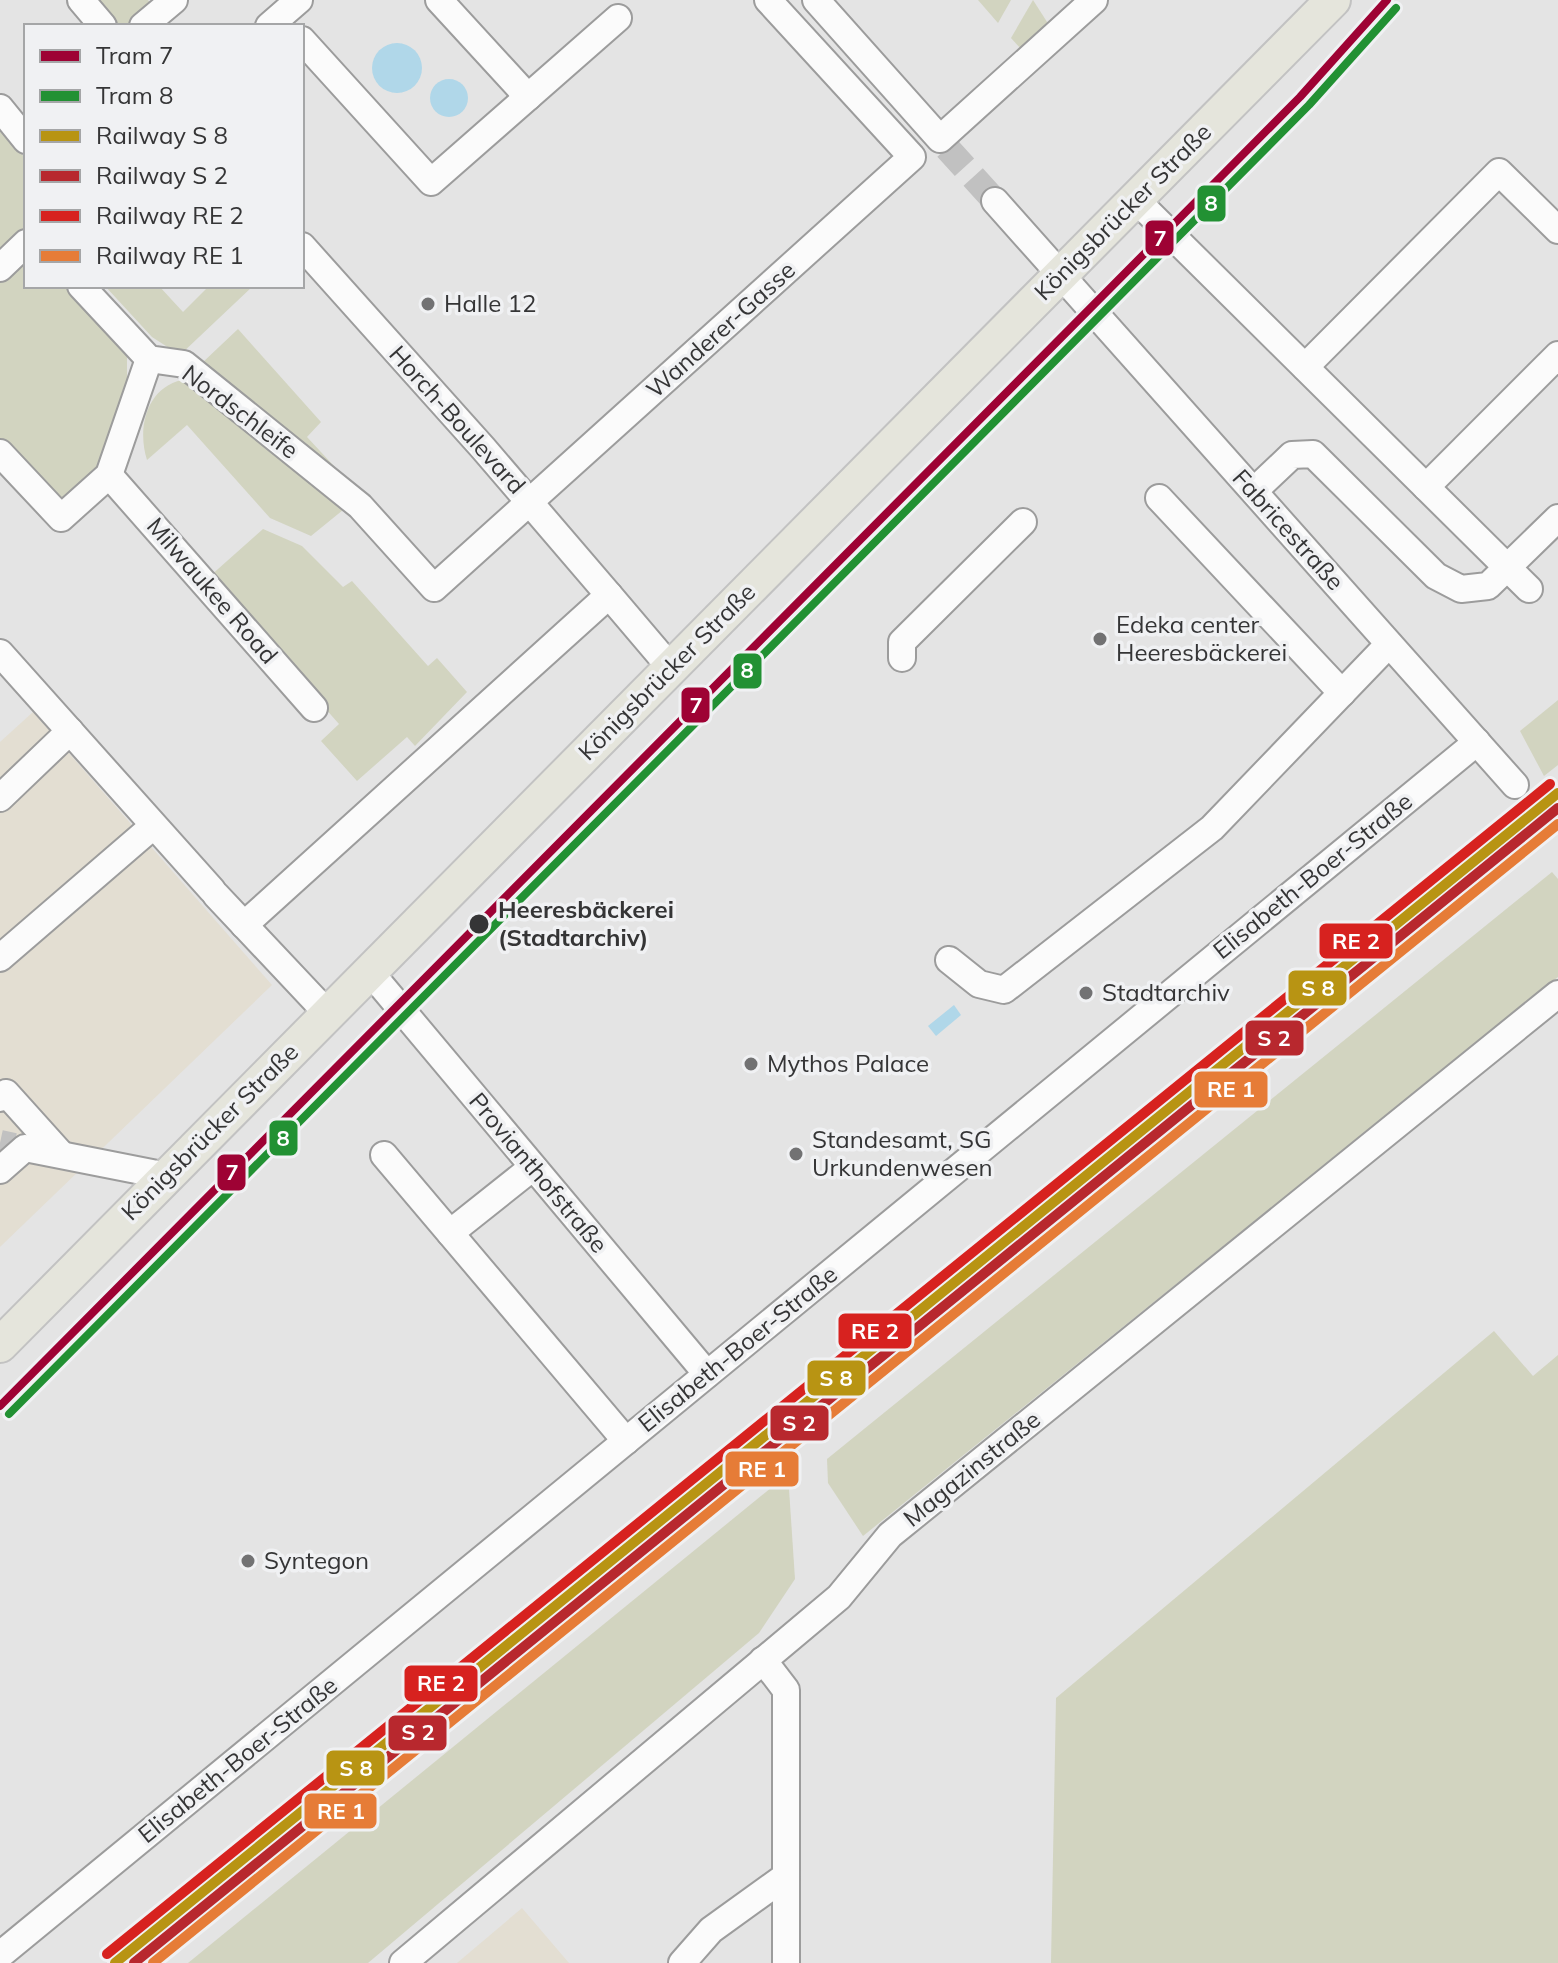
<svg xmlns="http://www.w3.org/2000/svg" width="1558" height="1963" font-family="Mulish,sans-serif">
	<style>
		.industrial { fill: #e3ded2 }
		.green { fill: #d2d4c0 }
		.water { fill: #b0d7e9 }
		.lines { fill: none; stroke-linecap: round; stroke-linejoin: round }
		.minor-tunnel { stroke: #c1c1c1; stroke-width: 26; stroke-dasharray: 26 13; stroke-linecap: butt }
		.minor-casing { stroke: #9c9c9c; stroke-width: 30 }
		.major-casing { stroke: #c2c2c2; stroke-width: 38 }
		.minor { stroke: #fbfbfb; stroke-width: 26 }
		.major { stroke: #e5e5dc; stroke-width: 34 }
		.rail-1-casing { stroke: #f0f1f3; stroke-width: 16 }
		.rail-2-casing { stroke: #f0f1f3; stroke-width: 16 }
		.rail-3-casing { stroke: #f0f1f3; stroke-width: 16 }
		.rail-4-casing { stroke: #f0f1f3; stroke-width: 16 }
		.rail-1 { stroke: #b89413; stroke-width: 10 }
		.rail-2 { stroke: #b8282e; stroke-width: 10 }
		.rail-3 { stroke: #d7221f; stroke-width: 10 }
		.rail-4 { stroke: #e67c37; stroke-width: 10 }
		.tram-1-casing { stroke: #f0f1f3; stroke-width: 14 }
		.tram-2-casing { stroke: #f0f1f3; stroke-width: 14 }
		.tram-1 { stroke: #9e0234; stroke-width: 8 }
		.tram-2 { stroke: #229133; stroke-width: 8 }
		.poi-dot { fill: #727273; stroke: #f0f1f3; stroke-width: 3 }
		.stop-dot { fill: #353536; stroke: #f0f1f3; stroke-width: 3 }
		.labels { text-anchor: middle; stroke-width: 7; stroke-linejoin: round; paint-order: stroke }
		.street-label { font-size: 24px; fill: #353536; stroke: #f0f1f3 }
		.poi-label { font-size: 24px; fill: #353536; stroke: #f0f1f3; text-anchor: start }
		.stop-label { font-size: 24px; font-weight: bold; fill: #353536; stroke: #f0f1f3; text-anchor: start }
		.line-badge { stroke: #f0f1f3; stroke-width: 3 }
		.badge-label { font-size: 22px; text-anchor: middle; font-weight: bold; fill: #fff }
	</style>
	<rect width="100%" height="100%" fill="#e4e4e4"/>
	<g class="industrial">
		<path d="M33,712L272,985L0,1247V742Z"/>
		<path d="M522,1908L569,1963H457Z"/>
	</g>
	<g class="green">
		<path d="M96,0H148L152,5L128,26H119Z"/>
		<path d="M978,0H1011L998,23Z"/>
		<path d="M1033,0L1049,25L1022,50L1011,38Z"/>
		<path d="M0,122L26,160V224L22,234L0,253Z"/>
		<path d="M26,260V286H68L127,352V384L101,463L66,499L48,498L0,444V282Z"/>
		<path d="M105,286H159L183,312L209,286H253L180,355L152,337Z"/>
		<path d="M238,329L321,422L307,437L346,479L202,363Z"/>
		<path d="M182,380L195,385L331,495L343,510L311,536L270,518L187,425L147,460C137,429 146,388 182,380Z"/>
		<path d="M263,529L302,546L343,587L352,581L428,666L437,658L467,692L415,746L407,737L357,781L321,741L339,724L209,577Z"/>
		<path d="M1558,700V765L1544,776L1520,731Z"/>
		<path d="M1552,872L1558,879V977L863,1536L828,1483L827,1459Z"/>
		<path d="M1494,1331L1533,1376L1558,1355V1963H1051L1056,1698Z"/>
		<path d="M788,1474L795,1579L759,1633L368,1963H188Z"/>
	</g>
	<g class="water">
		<circle cx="397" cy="68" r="25"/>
		<circle cx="449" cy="98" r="19"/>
		<path d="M954,1005L961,1015L936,1036L928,1026Z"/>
	</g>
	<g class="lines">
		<g class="minor-tunnel">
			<path d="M947,148L995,201"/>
			<path d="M0,1143L14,1146"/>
		</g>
		<g class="minor-casing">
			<g id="minor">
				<path d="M81,0L103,26"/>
				<path d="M439,0L528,97"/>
				<path d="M816,0L940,139L1094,0"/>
				<path d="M143,26L174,0"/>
				<path d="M269,26L299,0"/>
				<path d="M302,40L431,182L618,18"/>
				<path d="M0,108L26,140"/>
				<path d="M1135,199L1529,589"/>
				<path d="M995,201L1515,785"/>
				<path d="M302,246L483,448L609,595"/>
				<path d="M0,268L26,243"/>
				<path d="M81,286L149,359L184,364L360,506L434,588L912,157L768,0"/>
				<path d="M1305,367L1499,172L1558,230"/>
				<path d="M0,453L61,518L109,475L149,359"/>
				<path d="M109,475L314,708"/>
				<path d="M1426,487L1558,355"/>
				<path d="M1254,491L1292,455L1313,454L1436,576L1461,589L1488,586L1558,518"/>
				<path d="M1159,498L1342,693"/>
				<path d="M0,653L212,890"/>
				<path d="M902,658V642L1023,522"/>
				<path d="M0,798L70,731"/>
				<path d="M216,895L328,1014"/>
				<path d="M244,925L609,595L671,668"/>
				<path d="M0,958L152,827"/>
				<path d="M949,960L979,984L1004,990L1212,828L1389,644"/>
				<path d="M370,972L707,1374"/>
				<path d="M0,1098L6,1093L60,1153"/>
				<path d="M384,1155L626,1441"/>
				<path d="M0,1170L25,1148L167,1176"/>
				<path d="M450,1233L533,1167"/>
				<path d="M763,1660L786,1690V1963"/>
				<path d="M0,1955L1477,742"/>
				<path d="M403,1963L839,1597L890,1535L1558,994"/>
				<path d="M682,1963L711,1930L786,1876"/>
			</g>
		</g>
		<g class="major-casing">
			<path id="major" d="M0,1345L1333,0"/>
		</g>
		<use href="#minor" class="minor"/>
		<use href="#major" class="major"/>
		<g class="rail-1-casing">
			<path id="rail-1" d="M115,1963L1558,793"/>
		</g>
		<g class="rail-2-casing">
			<path id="rail-2" d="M134,1963L1558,808"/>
		</g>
		<g class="rail-3-casing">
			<path id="rail-3" d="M107,1954L1550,784"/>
		</g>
		<g class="rail-4-casing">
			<path id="rail-4" d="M153,1963L1558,824"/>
		</g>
		<use href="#rail-1" class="rail-1"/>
		<use href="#rail-2" class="rail-2"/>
		<use href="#rail-3" class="rail-3"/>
		<use href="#rail-4" class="rail-4"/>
		<g class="tram-1-casing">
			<path id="tram-1" d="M0,1406L1300,97L1387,0"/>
		</g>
		<g class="tram-2-casing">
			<path id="tram-2" d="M9,1414L1309,105L1396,8"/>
		</g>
		<use href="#tram-1" class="tram-1"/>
		<use href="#tram-2" class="tram-2"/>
	</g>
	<g class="poi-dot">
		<circle cx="428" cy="304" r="8"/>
		<circle cx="1100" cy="639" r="8"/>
		<circle cx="1086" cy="993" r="8"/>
		<circle cx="751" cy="1064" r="8"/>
		<circle cx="796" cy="1154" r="8"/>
		<circle cx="248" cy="1561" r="8"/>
	</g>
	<circle class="stop-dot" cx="479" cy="924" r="11"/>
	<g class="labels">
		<g class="street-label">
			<text transform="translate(1123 212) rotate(-45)" y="8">Königsbrücker Straße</text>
			<text transform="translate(721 330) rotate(-42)" y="8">Wanderer-Gasse</text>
			<text transform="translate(240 412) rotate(37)" y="8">Nordschleife</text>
			<text transform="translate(457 420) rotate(48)" y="8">Horch-Boulevard</text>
			<text transform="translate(1288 530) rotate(48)" y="8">Fabricestraße</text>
			<text transform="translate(212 591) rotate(49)" y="8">Milwaukee Road</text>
			<text transform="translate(667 672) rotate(-45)" y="8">Königsbrücker Straße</text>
			<text transform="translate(1313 876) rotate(-39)" y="8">Elisabeth-Boer-Straße</text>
			<text transform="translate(210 1132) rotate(-45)" y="8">Königsbrücker Straße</text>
			<text transform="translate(538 1173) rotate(50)" y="8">Provianthofstraße</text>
			<text transform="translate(738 1349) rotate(-39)" y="8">Elisabeth-Boer-Straße</text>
			<text transform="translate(972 1469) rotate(-39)" y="8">Magazinstraße</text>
			<text transform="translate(238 1760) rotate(-39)" y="8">Elisabeth-Boer-Straße</text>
		</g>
		<g class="poi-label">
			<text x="444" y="312">Halle 12</text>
			<text x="1116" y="633">Edeka center<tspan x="1116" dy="28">Heeresbäckerei</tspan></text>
			<text x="1102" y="1001">Stadtarchiv</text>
			<text x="767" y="1072">Mythos Palace</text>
			<text x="812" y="1148">Standesamt, SG<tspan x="812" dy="28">Urkundenwesen</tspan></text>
			<text x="264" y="1569">Syntegon</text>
		</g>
		<g class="stop-label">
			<text x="498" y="918">Heeresbäckerei<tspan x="498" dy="28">(Stadtarchiv)</tspan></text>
		</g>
	</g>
	<g class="line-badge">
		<rect x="1196" y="184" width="31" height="39" rx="8" fill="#229133"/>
		<rect x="1144" y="219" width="31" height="38" rx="8" fill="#9e0234"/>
		<rect x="732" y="652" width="31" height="38" rx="8" fill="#229133"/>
		<rect x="680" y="686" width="31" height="38" rx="8" fill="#9e0234"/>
		<rect x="1318" y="922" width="76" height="38" rx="8" fill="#d7221f"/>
		<rect x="1287" y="969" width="61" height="38" rx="8" fill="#b89413"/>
		<rect x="1244" y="1019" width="61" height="38" rx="8" fill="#b8282e"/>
		<rect x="1193" y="1070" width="76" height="39" rx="8" fill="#e67c37"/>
		<rect x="268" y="1119" width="31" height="38" rx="8" fill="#229133"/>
		<rect x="216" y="1153" width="31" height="39" rx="8" fill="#9e0234"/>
		<rect x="837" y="1312" width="76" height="38" rx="8" fill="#d7221f"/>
		<rect x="806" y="1359" width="61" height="38" rx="8" fill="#b89413"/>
		<rect x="769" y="1404" width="61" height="38" rx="8" fill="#b8282e"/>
		<rect x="724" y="1450" width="76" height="38" rx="8" fill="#e67c37"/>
		<rect x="403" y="1664" width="76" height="39" rx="8" fill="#d7221f"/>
		<rect x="387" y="1714" width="61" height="38" rx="8" fill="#b8282e"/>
		<rect x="325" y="1749" width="61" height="38" rx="8" fill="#b89413"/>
		<rect x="303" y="1792" width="75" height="38" rx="8" fill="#e67c37"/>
	</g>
	<g class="badge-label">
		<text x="1211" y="211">8</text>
		<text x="1160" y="246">7</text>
		<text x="747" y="678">8</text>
		<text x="696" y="713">7</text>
		<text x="1356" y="949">RE 2</text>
		<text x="1318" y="996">S 8</text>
		<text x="1274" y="1046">S 2</text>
		<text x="1231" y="1097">RE 1</text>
		<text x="283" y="1146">8</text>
		<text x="232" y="1180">7</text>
		<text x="875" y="1339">RE 2</text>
		<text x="836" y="1386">S 8</text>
		<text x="799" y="1431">S 2</text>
		<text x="762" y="1477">RE 1</text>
		<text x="441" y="1691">RE 2</text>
		<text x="418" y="1740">S 2</text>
		<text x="356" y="1776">S 8</text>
		<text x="341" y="1819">RE 1</text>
	</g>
	<rect x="24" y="24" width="280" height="264" fill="#f0f1f3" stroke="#a5a6a7" stroke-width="2"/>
	<rect x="40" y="50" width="40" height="12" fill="#9e0234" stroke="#a5a6a7" stroke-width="2"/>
	<text x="96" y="64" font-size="24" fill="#353536">Tram 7</text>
	<rect x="40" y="90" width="40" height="12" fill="#229133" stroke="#a5a6a7" stroke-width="2"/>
	<text x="96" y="104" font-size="24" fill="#353536">Tram 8</text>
	<rect x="40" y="130" width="40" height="12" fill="#b89413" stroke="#a5a6a7" stroke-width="2"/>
	<text x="96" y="144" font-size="24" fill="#353536">Railway S 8</text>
	<rect x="40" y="170" width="40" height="12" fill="#b8282e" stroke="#a5a6a7" stroke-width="2"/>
	<text x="96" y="184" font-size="24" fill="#353536">Railway S 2</text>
	<rect x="40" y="210" width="40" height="12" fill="#d7221f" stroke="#a5a6a7" stroke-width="2"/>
	<text x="96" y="224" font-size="24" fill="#353536">Railway RE 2</text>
	<rect x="40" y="250" width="40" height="12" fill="#e67c37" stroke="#a5a6a7" stroke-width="2"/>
	<text x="96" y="264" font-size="24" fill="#353536">Railway RE 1</text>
</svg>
